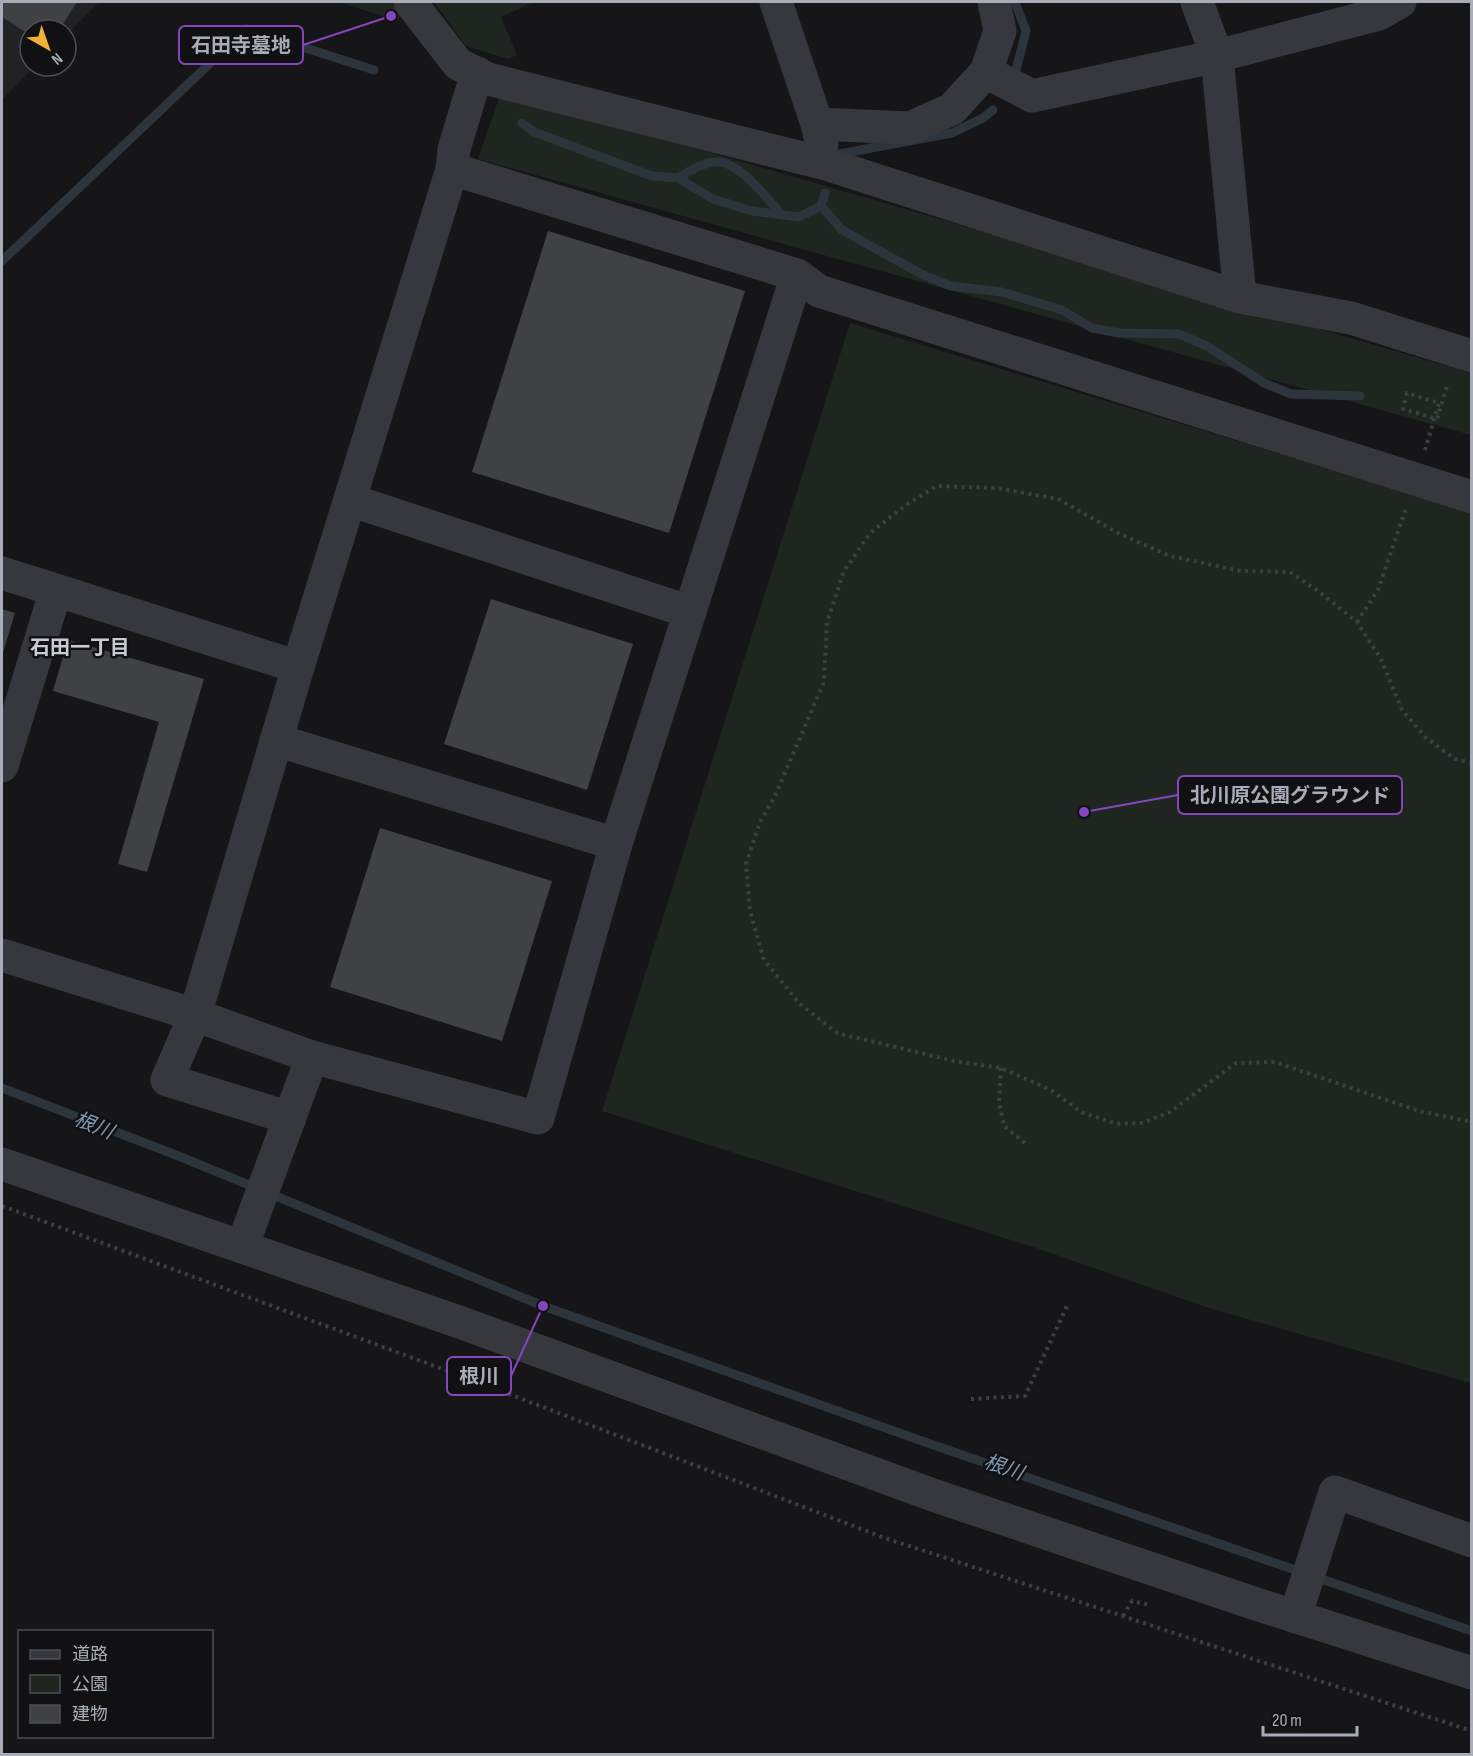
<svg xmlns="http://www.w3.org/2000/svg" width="1473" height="1756" font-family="'Sofia Sans Condensed','Noto Sans JP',sans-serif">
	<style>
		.built { fill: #222225 }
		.green { fill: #1e261f }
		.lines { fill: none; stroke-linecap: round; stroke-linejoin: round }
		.stream { stroke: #2c353c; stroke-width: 9 }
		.building { fill: #404145 }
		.path { stroke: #3d3f44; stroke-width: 4; stroke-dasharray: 3 4.5; stroke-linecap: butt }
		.minor { stroke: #37383d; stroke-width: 33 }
		.labels { text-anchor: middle; stroke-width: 5; stroke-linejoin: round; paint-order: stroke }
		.neighbourhood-label { font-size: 20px; font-weight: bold; fill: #c9ccd4; stroke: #111113 }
		.water-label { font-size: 20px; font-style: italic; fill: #7f9bb3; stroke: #111113 }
		.leader { fill: none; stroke: #8446be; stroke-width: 2 }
		.callout-dot { fill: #8446be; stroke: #111113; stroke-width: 2 }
		.callout { fill: #111113; stroke: #8446be; stroke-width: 2 }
		.callout-label { font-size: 20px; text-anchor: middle; font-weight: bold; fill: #a8adb8 }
	</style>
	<rect width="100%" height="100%" fill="#161618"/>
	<path class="built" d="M2,2H99L66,35V30H30V66H35L2,100Z"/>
	<g class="green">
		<path d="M340,2H399L405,11L397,21Z"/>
		<path d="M434,2H533L501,17L517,55L508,59L466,46Z"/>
		<path d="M501,92L1471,373V435L478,159Z"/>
		<path d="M850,323L1471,512V1383L1209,1308L1036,1248L602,1111Z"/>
	</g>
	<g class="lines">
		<g class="stream">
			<path d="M1015,74L1026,31L1015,2"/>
			<path d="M522,123L534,132L652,176L678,178L713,199L752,211L799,217L821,206L842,230L923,275L951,286L1002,292L1062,310L1092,328L1119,333L1179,334L1207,346L1264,383L1291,394L1360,396"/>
			<path d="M839,154L952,133L983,118L993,110"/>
			<path d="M678,178C690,171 703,162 717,162C739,161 768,200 782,215"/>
			<path d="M821,206L825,193"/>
			<path d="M2,261L246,29L374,70"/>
			<path d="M2,1088L181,1157L543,1306L922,1441L1472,1631"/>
		</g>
	</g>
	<g class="building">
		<path d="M2,2H77L59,30H30V35L2,17Z"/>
		<path d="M548,231L745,291L669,533L472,472Z"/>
		<path d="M491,599L633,644L587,790L444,744Z"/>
		<path d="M2,609L15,613L2,656Z"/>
		<path d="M68,640L204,679L147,872L118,864L159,722L53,691Z"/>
		<path d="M380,828L552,881L502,1041L330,987Z"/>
	</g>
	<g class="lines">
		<g class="path">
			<path d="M1425,450L1439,403L1407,393L1403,409L1437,419L1448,383"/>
			<path d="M1357,622L1378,590L1406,508"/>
			<path d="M1472,763L1455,759L1425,737L1402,710L1381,659L1357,622L1322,594L1290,572L1241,571L1170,556L1120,534L1058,499L997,488L937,486L906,505L870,533L844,571L827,622L824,682L775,796L760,822L746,864L750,911L764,960L800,1004L837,1033L954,1061L1001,1068L1049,1089L1083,1113L1117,1124L1142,1123L1170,1112L1236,1063L1275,1062L1419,1111L1472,1122"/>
			<path d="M1001,1068L999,1102L1004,1126L1026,1144"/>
			<path d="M2,1206L483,1384L882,1537L1472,1731"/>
			<path d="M971,1399L1025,1396L1067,1306"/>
			<path d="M1123,1616L1132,1601L1150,1605"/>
		</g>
		<g class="minor">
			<path d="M410,2L458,64L488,79L826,164L1240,297L1351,318L1472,356"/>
			<path d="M776,2L817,124L822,145"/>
			<path d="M1197,2L1217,56L1240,297"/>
			<path d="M986,72L1032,96L1217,56L1379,14L1400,2"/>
			<path d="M817,124L910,128L952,109L986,72L1000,31L994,2"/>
			<path d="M452,169L454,149L477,73"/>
			<path d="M797,275L819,291L1472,497"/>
			<path d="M350,500L690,612"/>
			<path d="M2,573L298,667"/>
			<path d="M276,740L616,844"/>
			<path d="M2,766L56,590"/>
			<path d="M2,955L195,1015L312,1057L242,1247"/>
			<path d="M290,1118L167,1080L195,1015L298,667L452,169L797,275L616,844L538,1118L312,1057"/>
			<path d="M2,1164L462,1323L933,1495L1253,1603L1472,1673"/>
			<path d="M1295,1617L1335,1492L1472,1541"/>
		</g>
	</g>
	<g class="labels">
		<g class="neighbourhood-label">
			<text x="80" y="654">石田一丁目</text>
		</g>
		<g class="water-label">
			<text transform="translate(94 1125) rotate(22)" y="7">根川</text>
			<text transform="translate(1004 1467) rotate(19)" y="7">根川</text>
		</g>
	</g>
	<path class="leader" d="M391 16L303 45M1084 812L1178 795M543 1306L511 1376"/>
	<g class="callout-dot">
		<circle cx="391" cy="16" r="6"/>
		<circle cx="1084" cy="812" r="6"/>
		<circle cx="543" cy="1306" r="6"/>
	</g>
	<g class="callout">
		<rect x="179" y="26" width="124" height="38" rx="6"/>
		<rect x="1178" y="776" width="224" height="38" rx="6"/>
		<rect x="447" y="1357" width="64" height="38" rx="6"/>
	</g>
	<g class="callout-label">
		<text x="241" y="52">石田寺墓地</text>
		<text x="1290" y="802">北川原公園グラウンド</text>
		<text x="479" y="1383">根川</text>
	</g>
	<rect width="1473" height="1756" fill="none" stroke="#a8adb8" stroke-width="6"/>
	<rect x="18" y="1630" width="195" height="108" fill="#111113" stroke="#4d4f55" stroke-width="1.5"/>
	<rect x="30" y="1650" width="30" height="9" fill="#37383d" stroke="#4d4f55" stroke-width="1.5"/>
	<text x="72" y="1660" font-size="18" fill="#a8adb8">道路</text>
	<rect x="30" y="1675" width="30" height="18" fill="#1e261f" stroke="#4d4f55" stroke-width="1.5"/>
	<text x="72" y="1690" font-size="18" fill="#a8adb8">公園</text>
	<rect x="30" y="1705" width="30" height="18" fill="#404145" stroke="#4d4f55" stroke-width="1.5"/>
	<text x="72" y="1720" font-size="18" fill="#a8adb8">建物</text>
	<g transform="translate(48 48) rotate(140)"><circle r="28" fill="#111113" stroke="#4d4f55" stroke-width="1.5"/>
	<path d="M0-4.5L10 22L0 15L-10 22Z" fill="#f2b134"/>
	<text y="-9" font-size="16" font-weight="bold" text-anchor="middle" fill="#a8adb8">N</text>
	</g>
	<path d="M1263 1726v9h94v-9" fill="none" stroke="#a8adb8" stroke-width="3"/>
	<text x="1272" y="1726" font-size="18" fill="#a8adb8" stroke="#111113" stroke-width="4.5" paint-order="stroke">20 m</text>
</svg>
